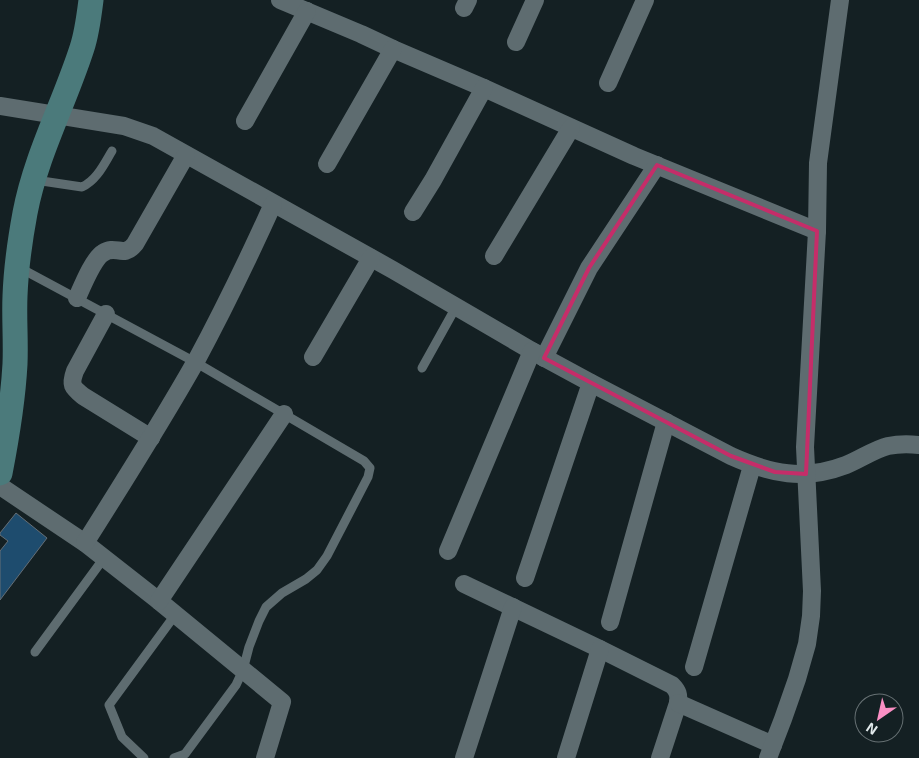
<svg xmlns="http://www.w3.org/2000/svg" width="919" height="758" font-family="'Exo 2',sans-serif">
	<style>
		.building { fill: #1e4c6e; stroke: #646e76 }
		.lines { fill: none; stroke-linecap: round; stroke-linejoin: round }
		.lane { stroke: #5e6c70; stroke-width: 9 }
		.street { stroke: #5e6c70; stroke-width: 18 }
		.secondary { stroke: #4b7a7b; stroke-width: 25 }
		.marked { fill: none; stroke: #c52d69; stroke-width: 4; stroke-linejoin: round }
	</style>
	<rect width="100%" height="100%" fill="#142023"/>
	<path class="building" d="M16,513L47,538L0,600V551L8,541L0,535V533Z"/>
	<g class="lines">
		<g class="lane">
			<path d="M35,180L82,187C97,180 104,164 112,151"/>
			<path d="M20,268L195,362L364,461L370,468L368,477L327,556L317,570L306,579L282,593L266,607L259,621L249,647L243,670L236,685L185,754L174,758"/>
			<path d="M422,368L456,307"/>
			<path d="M35,652L104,558"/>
			<path d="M144,758L122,737L109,705L175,615"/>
		</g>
		<g class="street">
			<path d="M280,0L361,34L393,49L484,88L634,156L817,231"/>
			<path d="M464,8L468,0"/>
			<path d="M516,42L535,0"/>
			<path d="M608,83L645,0"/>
			<path d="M0,106L124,126L153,136L393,270L532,351L591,383L731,456C771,474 804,481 846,465C859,460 875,449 888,446C898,444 909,444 919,445"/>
			<path d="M245,121L307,11"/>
			<path d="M327,164L393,49"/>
			<path d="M413,212L433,180L484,88"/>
			<path d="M494,256L571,128"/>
			<path d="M77,298C82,287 93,259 103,253C116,244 123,259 135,244L186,155"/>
			<path d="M106,314L75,371C70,385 72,387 83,396L151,438"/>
			<path d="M313,357L371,258"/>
			<path d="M544,358L589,268L657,165"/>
			<path d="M0,486L85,543L159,601L282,702L265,758"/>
			<path d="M85,543C123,483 161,423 196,361C224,309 249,257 273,204"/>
			<path d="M448,551L532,351"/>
			<path d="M525,578L591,383"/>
			<path d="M464,584L600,649L672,685C678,691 679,695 678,703L660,758"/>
			<path d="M159,601L284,414"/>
			<path d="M610,622L666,422"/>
			<path d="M694,667L752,466"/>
			<path d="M678,703L773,745"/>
			<path d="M464,758L513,607"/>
			<path d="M566,758L600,649"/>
			<path d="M768,758L783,719L797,679L807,644L811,616L812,591L805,447L817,231L818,163L840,0"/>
		</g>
		<path class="secondary" d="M0,473C7,437 13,401 15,364C16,341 14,318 15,296C16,268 20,240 25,213C36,155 64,104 82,48C87,33 89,16 91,0"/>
	</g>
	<path class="marked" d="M657,165L817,231L806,474L775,472L731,456L544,358L589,268Z"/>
	<g transform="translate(879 718) rotate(214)"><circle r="24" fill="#142023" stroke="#667073"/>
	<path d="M0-4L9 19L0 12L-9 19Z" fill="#fb8fc4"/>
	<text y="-8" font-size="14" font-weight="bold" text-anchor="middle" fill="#e1e9eb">N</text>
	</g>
</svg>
